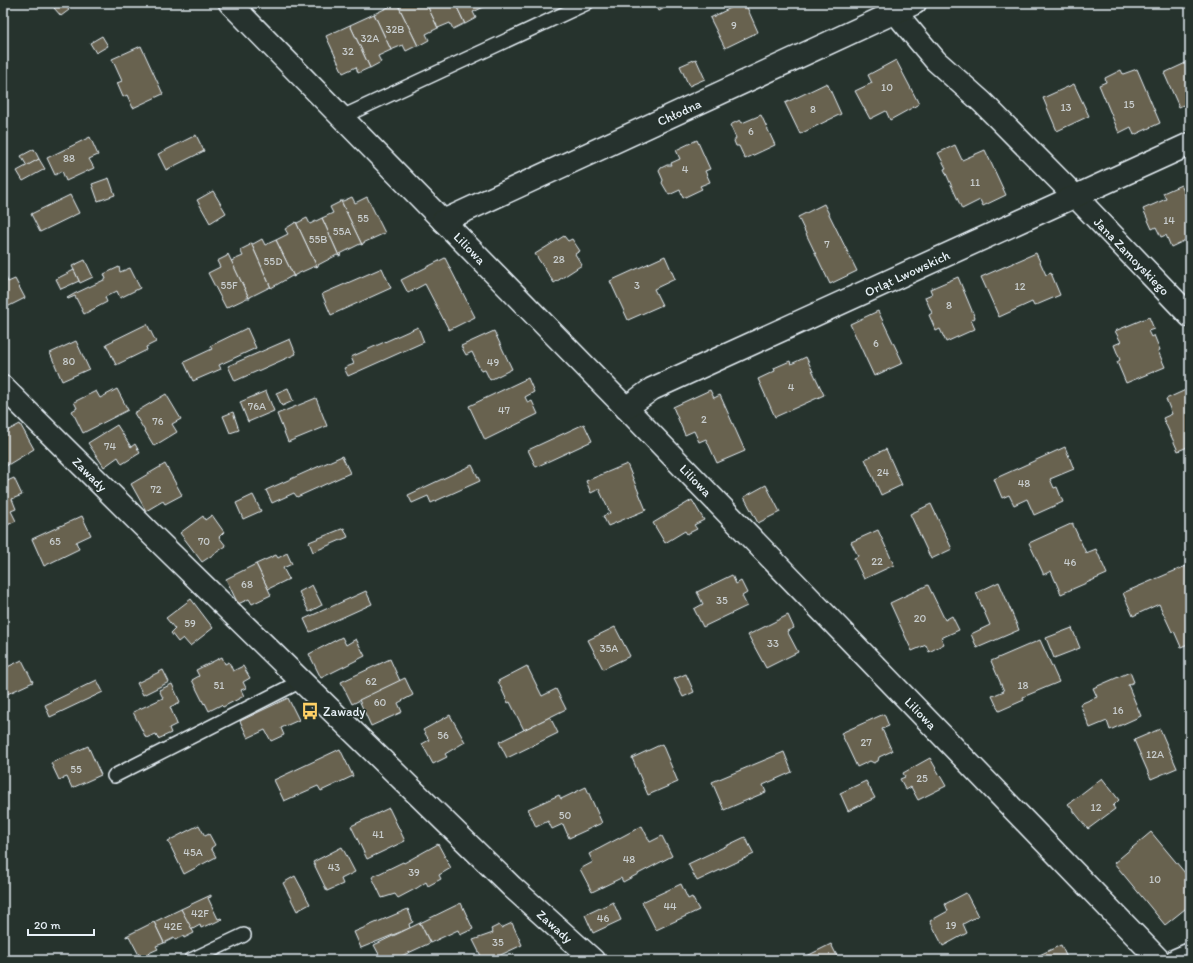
<svg xmlns="http://www.w3.org/2000/svg" width="1193" height="963" font-family="Itim,sans-serif">
	<style>
		.building { fill: #676250; stroke: #e8f1f8 }
		.lines { fill: none; stroke-linecap: round; stroke-linejoin: round }
		.lane-casing { stroke: #e8f1f8; stroke-width: 16 }
		.street-casing { stroke: #e8f1f8; stroke-width: 25 }
		.lane { stroke: #26332d; stroke-width: 13 }
		.street { stroke: #26332d; stroke-width: 22 }
		.labels { text-anchor: middle; stroke-width: 3; stroke-linejoin: round; paint-order: stroke }
		.number-label { font-size: 11px; fill: #c8cdce }
		.street-label { font-size: 13px; fill: #e8f1f8; stroke: #26332d }
		.poi-label { font-size: 13px; fill: #e8f1f8; stroke: #26332d; text-anchor: start }
	</style>
	<rect width="100%" height="100%" fill="#26332d"/>
	<filter id="ink" filterUnits="userSpaceOnUse"><feTurbulence type="fractalNoise" baseFrequency=".025" numOctaves="2"/><feDisplacementMap in="SourceGraphic" scale="8" xChannelSelector="R" yChannelSelector="G"/><feConvolveMatrix kernelMatrix="1 2 1 2 8 2 1 2 1" color-interpolation-filters="sRGB"/></filter>
	<g filter="url(#ink)">
		<g class="building">
			<path d="M60,3H63L69,10L61,16L54,8Z"/>
			<path d="M397,3H426L438,28L426,34L429,40L418,46Z"/>
			<path d="M397,3L418,46H416L406,51L403,45L391,50L374,14Z"/>
			<path d="M426,3H455L465,24H463L453,29L450,23L438,28Z"/>
			<path d="M455,3H484L486,6L473,12L476,18L465,24Z"/>
			<path d="M655,3H674L659,11Z"/>
			<path d="M741,3H745L758,32L725,48L710,18Z"/>
			<path d="M374,14L391,50L378,56L381,62L370,68L350,25Z"/>
			<path d="M350,25L370,68H369L358,73L356,67L343,73L326,36Z"/>
			<path d="M102,36L108,46L96,53L90,43Z"/>
			<path d="M141,46L163,94L133,108L127,95L123,97L117,83L122,81L112,59Z"/>
			<path d="M696,59L705,79L689,86L680,66Z"/>
			<path d="M896,60L919,104L890,120L886,111L870,119L855,91L872,83L868,75Z"/>
			<path d="M1190,61V102L1179,107L1164,73Z"/>
			<path d="M1137,69L1160,123L1134,135L1131,127L1119,133L1099,85L1106,82L1105,78L1121,70L1123,74Z"/>
			<path d="M827,83L841,114L800,134L785,103Z"/>
			<path d="M1074,84L1089,116L1057,131L1043,98Z"/>
			<path d="M761,115L775,145L745,159L739,146H736L734,141L736,138L730,125L740,120L742,123Z"/>
			<path d="M196,135L204,151L166,170L158,154Z"/>
			<path d="M90,137L98,155L89,159L94,168L66,181L62,171L55,175L47,158Z"/>
			<path d="M697,140L710,169L705,171L710,182L700,186L702,189L683,198L680,190L669,195L662,183L663,180L659,171L661,168L667,165H672L671,163L680,159L676,150Z"/>
			<path d="M955,145L962,160L985,150L1006,195L983,206L980,200L962,209L944,169L946,168L938,153Z"/>
			<path d="M34,149L39,159L27,166L21,156Z"/>
			<path d="M39,159L45,169L23,181L17,171Z"/>
			<path d="M109,178L115,195L98,201L92,184Z"/>
			<path d="M1181,185L1190,205V208L1188,209L1190,212V238L1171,247L1166,235L1161,237L1156,227L1152,229L1143,209L1166,199L1163,193Z"/>
			<path d="M213,191L226,213L210,223L197,200Z"/>
			<path d="M70,195L79,213L40,232L31,214Z"/>
			<path d="M352,197L355,203L367,197L385,233L363,243V244L362,245L341,201H343Z"/>
			<path d="M339,201H341L362,245L360,244L340,254L341,255L339,256L322,218L333,213L330,207L340,202Z"/>
			<path d="M824,204L857,271L830,284L798,217Z"/>
			<path d="M307,218L310,224L322,218L339,256L337,255L318,265V266L317,267L296,222L297,223Z"/>
			<path d="M296,222L317,267L315,266L295,275L294,277L276,240L288,234L285,229Z"/>
			<path d="M564,236L568,241L572,239L580,251L575,254L582,265L554,283L535,254Z"/>
			<path d="M262,239L265,245L276,240L294,277L292,276L271,288L251,243L253,244Z"/>
			<path d="M251,243L271,288L270,287L250,297V298H249L231,261L243,256L240,250L250,245L249,244Z"/>
			<path d="M1036,253L1046,275L1051,273L1060,295L1034,306L1032,302L999,317L981,277Z"/>
			<path d="M228,254L249,298H247L226,308L208,273L220,267L217,261L227,256V255Z"/>
			<path d="M665,256L675,279L654,289L662,305L628,320L610,281Z"/>
			<path d="M445,258L475,317L449,330L425,284L408,293L401,280Z"/>
			<path d="M85,260L93,277L80,283L72,266Z"/>
			<path d="M119,267L120,272L130,268L140,288L120,298L117,291L105,297L107,302L84,314L75,296L68,299L67,298L74,294L106,279L104,274Z"/>
			<path d="M382,268L391,288L331,315L322,294Z"/>
			<path d="M74,270L79,281L61,289L56,279Z"/>
			<path d="M3,272L8,282L15,279L25,298L3,309Z"/>
			<path d="M958,277L975,318L971,320L975,329L946,342L940,329L936,331L929,315L932,313L925,297L932,294L930,289Z"/>
			<path d="M878,311L903,363L874,376L850,324Z"/>
			<path d="M1149,317L1154,329L1148,331L1151,337L1154,335L1160,350L1158,351L1165,367L1126,383L1117,362L1120,360L1114,345L1121,342L1115,331Z"/>
			<path d="M147,324L156,342L146,347L147,350L116,365L106,344Z"/>
			<path d="M418,327L424,342L348,376L344,368L354,364L351,357Z"/>
			<path d="M247,328L256,348L219,365L221,369L193,381L184,362L212,349L210,346Z"/>
			<path d="M494,331L512,369L490,380L485,370L481,371L472,352L466,355L461,346Z"/>
			<path d="M290,339L296,354L235,381L228,366Z"/>
			<path d="M76,341L89,369L62,381L50,353Z"/>
			<path d="M806,357L824,395L775,417L758,379L775,371L774,368L790,361L791,364Z"/>
			<path d="M528,378L534,392L525,397L528,403L532,401L538,414L485,440L469,406Z"/>
			<path d="M288,388L293,401L282,406L276,393Z"/>
			<path d="M1190,388V446L1178,451L1163,418L1172,414L1166,399Z"/>
			<path d="M117,389L128,410L83,433L72,411L77,408L74,402L96,391L100,398Z"/>
			<path d="M710,390L714,398L720,395L745,451L717,463L706,439L699,442L694,431L685,435L673,407Z"/>
			<path d="M266,391L274,411L248,422L240,402Z"/>
			<path d="M166,394L181,419L172,424L177,432L154,446L134,413Z"/>
			<path d="M316,398L327,426L288,442L277,414Z"/>
			<path d="M233,412L239,430L230,433L223,416Z"/>
			<path d="M20,424L34,449L6,466L3,461V433Z"/>
			<path d="M584,424L592,441L536,467L528,450Z"/>
			<path d="M117,425L131,447L135,444L140,453L122,464L118,457L104,467L88,443Z"/>
			<path d="M1065,447L1074,469L1050,479L1054,488L1057,487L1063,502L1034,515L1027,499L1014,505L1009,495L1002,498L994,479Z"/>
			<path d="M886,449L902,485L881,495L865,459Z"/>
			<path d="M342,456L350,473L297,497L294,493L272,503L266,490Z"/>
			<path d="M165,464L182,495L165,504L163,501L146,511L131,484Z"/>
			<path d="M627,464L646,510L608,526L603,516L610,513L599,489L591,493L586,481Z"/>
			<path d="M472,465L480,481L431,503L428,496L412,503L408,495Z"/>
			<path d="M14,478L22,495L12,499L16,509L11,511L16,521L3,527V483Z"/>
			<path d="M766,485L780,512L758,523L744,497Z"/>
			<path d="M253,495L261,511L243,519L236,503Z"/>
			<path d="M692,500L704,520L694,525L697,529L687,534L685,531L665,543L653,523Z"/>
			<path d="M931,504L952,549L931,559L910,514Z"/>
			<path d="M212,515L224,532L219,537L226,546L202,562L180,533L203,516L205,520Z"/>
			<path d="M82,516L91,535L76,542L79,549L44,566L32,539Z"/>
			<path d="M1073,523V525L1086,553L1096,549L1107,574L1061,594L1051,571L1043,575V573L1029,543Z"/>
			<path d="M344,528L348,537L313,552L309,542Z"/>
			<path d="M878,530L894,565L864,579L854,558L858,556L851,542Z"/>
			<path d="M287,553L292,564L283,568L289,579L268,589L256,564L276,555L278,558Z"/>
			<path d="M256,564L271,595L252,604L249,599L238,604L226,579Z"/>
			<path d="M1186,566L1190,575V643L1181,647L1174,631L1172,632L1159,604L1133,616L1123,593Z"/>
			<path d="M732,575L736,584L741,581L747,593L742,596L747,606L703,627L694,609L703,604L697,592Z"/>
			<path d="M999,582L1019,630L977,648L971,634L990,625L976,593Z"/>
			<path d="M312,585L322,605L309,612L299,592Z"/>
			<path d="M928,585L945,620L952,616L959,630L941,638L944,644L929,652L926,645L912,651L890,603Z"/>
			<path d="M366,591L372,604L310,632L304,619Z"/>
			<path d="M191,599L213,628L190,646L183,638L178,642L171,633L175,629L166,618Z"/>
			<path d="M788,615L794,628L787,631L798,652L766,668L748,635Z"/>
			<path d="M615,627L630,656L603,669L588,640Z"/>
			<path d="M1072,628L1080,648L1054,658L1046,638Z"/>
			<path d="M342,637L346,645L356,639L365,656L321,678L309,654Z"/>
			<path d="M1040,640L1059,682L1023,697L1024,700L999,711L992,696L1004,691L991,661Z"/>
			<path d="M222,657L225,664L229,662L233,671L243,666L250,678L243,682L246,688L241,690L244,696L223,707L221,705L209,711L205,703L204,704L192,680L199,676L196,670Z"/>
			<path d="M390,659L400,681L352,704L341,682Z"/>
			<path d="M22,660L33,682L3,696V669Z"/>
			<path d="M527,666L542,696L556,689L566,709L524,730L510,702L508,703L498,681Z"/>
			<path d="M163,670L169,682L143,695L137,683Z"/>
			<path d="M1130,672L1134,682L1128,685L1141,716L1110,730L1107,721L1090,728L1080,704L1097,697L1093,688Z"/>
			<path d="M686,674L694,692L683,697L674,679Z"/>
			<path d="M405,678L413,695L398,703L402,712L371,726L359,700Z"/>
			<path d="M97,680L103,692L50,717L45,705Z"/>
			<path d="M172,684L180,702L170,707L177,724L169,728L171,733L158,739L156,734L146,738L133,712L163,698L159,690Z"/>
			<path d="M288,698L299,720L281,728L284,735L271,741L265,730L248,738L240,721Z"/>
			<path d="M884,714L889,726L882,729L892,751L879,757L878,761L874,763L870,761L857,767L841,733Z"/>
			<path d="M450,715L465,742L445,754L447,757L433,764L422,744L429,740L423,730Z"/>
			<path d="M550,717L558,733L507,758L499,742Z"/>
			<path d="M1160,729L1177,768L1151,779L1134,740Z"/>
			<path d="M662,744L678,782L648,795L632,758Z"/>
			<path d="M88,746L101,775L72,788L67,777L59,780L51,763Z"/>
			<path d="M340,749L353,776L321,791L318,786L284,801L274,780Z"/>
			<path d="M784,752L792,772L763,785L766,792L724,810L712,782Z"/>
			<path d="M930,758L946,786L918,800L911,787L906,790L900,779L905,777L903,773Z"/>
			<path d="M1102,778L1119,800L1113,806L1115,809L1088,829L1068,804Z"/>
			<path d="M866,781L875,798L848,811L840,793Z"/>
			<path d="M586,787L602,823L569,838L563,824L552,829L548,821L536,827L528,809L559,795L561,799Z"/>
			<path d="M389,808L405,841L367,859L351,826Z"/>
			<path d="M199,825L205,836L209,834L215,845L211,848L216,857L184,874L168,841Z"/>
			<path d="M642,826L650,842L662,836L672,856L623,882L621,878L592,892L580,869L593,862L589,854Z"/>
			<path d="M1151,832L1190,879V905L1165,925L1114,863Z"/>
			<path d="M745,837L754,854L697,881L688,864Z"/>
			<path d="M438,844L451,868L439,875L441,879L428,886L426,882L417,888L398,898L395,894L382,898L372,877L403,862L404,863Z"/>
			<path d="M342,847L355,872L341,879L343,884L327,891L313,862Z"/>
			<path d="M295,876L310,904L297,911L283,883Z"/>
			<path d="M681,884L688,899L692,897L699,910L656,930L642,902Z"/>
			<path d="M966,893L978,916L963,924L967,933L943,946L930,921L948,911L945,904Z"/>
			<path d="M211,895V897L208,898L218,919L221,918L222,919L210,925V924L201,928L200,925L191,930L181,909Z"/>
			<path d="M613,902L621,920L593,933L585,915Z"/>
			<path d="M461,903L473,929L460,935L458,930L430,943L420,923Z"/>
			<path d="M181,909L194,933L184,938L183,936L175,940L174,938L164,943L154,922Z"/>
			<path d="M408,909L413,922L409,924L410,928L361,948L354,932Z"/>
			<path d="M154,922L164,943L156,946L158,949L149,953L150,954L137,960V959L140,957L129,936L126,937V936Z"/>
			<path d="M420,923L430,943L393,960H382L374,945Z"/>
			<path d="M512,923L522,945L490,960H483L473,940L493,933L491,929L499,925L501,928Z"/>
			<path d="M831,944L839,960H806L805,957Z"/>
			<path d="M1061,945L1068,960H1034L1033,958Z"/>
		</g>
		<g class="lines">
			<g class="lane-casing">
				<g id="lane">
					<path d="M342,117L587,3"/>
					<path d="M114,776L301,681"/>
					<path d="M191,960L244,935"/>
				</g>
			</g>
			<g class="street-casing">
				<g id="street">
					<path d="M230,3L626,408L1159,960"/>
					<path d="M895,12L936,61L982,102L1075,196L1190,316"/>
					<path d="M443,221L915,3"/>
					<path d="M3,387L149,532L512,887L593,960"/>
					<path d="M626,408L652,389L1190,144"/>
					<path d="M1176,960L1190,954"/>
				</g>
			</g>
			<use href="#lane" class="lane"/>
			<use href="#street" class="street"/>
		</g>
	</g>
	<defs>
		<g id="bus-bare" transform="scale(1.38)"><path d="M-5-6H5V4H4V6H2V4H-2V6H-4V4H-5ZM-3.5-4V0h7V-4ZM-3.5 1.2v1.5H-2V1.2ZM2 1.2v1.5H3.5V1.2Z" fill="#ffd166" stroke="#26332d" stroke-width="2.5" paint-order="stroke"/></g>
	</defs>
	<g fill-rule="evenodd">
		<use href="#bus-bare" x="310" y="711"/>
	</g>
	<g class="labels">
		<g class="number-label">
			<text x="734" y="29">9</text>
			<text x="395" y="33">32B</text>
			<text x="370" y="42">32A</text>
			<text x="348" y="55">32</text>
			<text x="887" y="91">10</text>
			<text x="1129" y="108">15</text>
			<text x="1066" y="111">13</text>
			<text x="813" y="113">8</text>
			<text x="751" y="135">6</text>
			<text x="69" y="162">88</text>
			<text x="685" y="173">4</text>
			<text x="975" y="186">11</text>
			<text x="363" y="222">55</text>
			<text x="1169" y="224">14</text>
			<text x="342" y="235">55A</text>
			<text x="318" y="243">55B</text>
			<text x="827" y="248">7</text>
			<text x="559" y="263">28</text>
			<text x="273" y="265">55D</text>
			<text x="229" y="289">55F</text>
			<text x="637" y="289">3</text>
			<text x="1020" y="290">12</text>
			<text x="949" y="309">8</text>
			<text x="876" y="347">6</text>
			<text x="69" y="365">80</text>
			<text x="493" y="366">49</text>
			<text x="791" y="391">4</text>
			<text x="257" y="410">76A</text>
			<text x="504" y="414">47</text>
			<text x="704" y="423">2</text>
			<text x="158" y="425">76</text>
			<text x="110" y="450">74</text>
			<text x="883" y="476">24</text>
			<text x="1024" y="487">48</text>
			<text x="156" y="493">72</text>
			<text x="55" y="545">65</text>
			<text x="204" y="545">70</text>
			<text x="877" y="565">22</text>
			<text x="1070" y="566">46</text>
			<text x="247" y="588">68</text>
			<text x="722" y="604">35</text>
			<text x="920" y="622">20</text>
			<text x="190" y="627">59</text>
			<text x="773" y="647">33</text>
			<text x="609" y="652">35A</text>
			<text x="371" y="685">62</text>
			<text x="219" y="689">51</text>
			<text x="1023" y="689">18</text>
			<text x="380" y="706">60</text>
			<text x="1118" y="714">16</text>
			<text x="443" y="739">56</text>
			<text x="866" y="746">27</text>
			<text x="1155" y="758">12A</text>
			<text x="76" y="773">55</text>
			<text x="922" y="782">25</text>
			<text x="1096" y="811">12</text>
			<text x="565" y="819">50</text>
			<text x="378" y="838">41</text>
			<text x="193" y="856">45A</text>
			<text x="629" y="863">48</text>
			<text x="334" y="871">43</text>
			<text x="414" y="876">39</text>
			<text x="1155" y="883">10</text>
			<text x="670" y="910">44</text>
			<text x="200" y="917">42F</text>
			<text x="603" y="922">46</text>
			<text x="951" y="929">19</text>
			<text x="173" y="930">42E</text>
			<text x="498" y="946">35</text>
		</g>
		<g class="street-label">
			<text transform="translate(679 112) rotate(-25)" y="5">Chłodna</text>
			<text transform="translate(470 248) rotate(46)" y="5">Liliowa</text>
			<text transform="translate(1132 256) rotate(46)" y="5">Jana Zamoyskiego</text>
			<text transform="translate(907 273) rotate(-25)" y="5">Orląt Lwowskich</text>
			<text transform="translate(90 474) rotate(45)" y="5">Zawady</text>
			<text transform="translate(696 480) rotate(46)" y="5">Liliowa</text>
			<text transform="translate(921 713) rotate(46)" y="5">Liliowa</text>
			<text transform="translate(555 926) rotate(42)" y="5">Zawady</text>
		</g>
		<g class="poi-label">
			<text x="323" y="716">Zawady</text>
		</g>
	</g>
	<rect width="1193" height="963" fill="none" stroke="#26332d" stroke-width="16"/>
	<rect x="8" y="8" width="1177" height="947" fill="none" stroke="#e8f1f8" stroke-width="1.5" filter="url(#ink)"/>
	<path d="M28 929v6h66v-6" fill="none" stroke="#e8f1f8" stroke-width="2"/>
	<text x="34" y="929" font-size="12" fill="#e8f1f8" stroke="#26332d" stroke-width="3" paint-order="stroke">20 m</text>
</svg>
